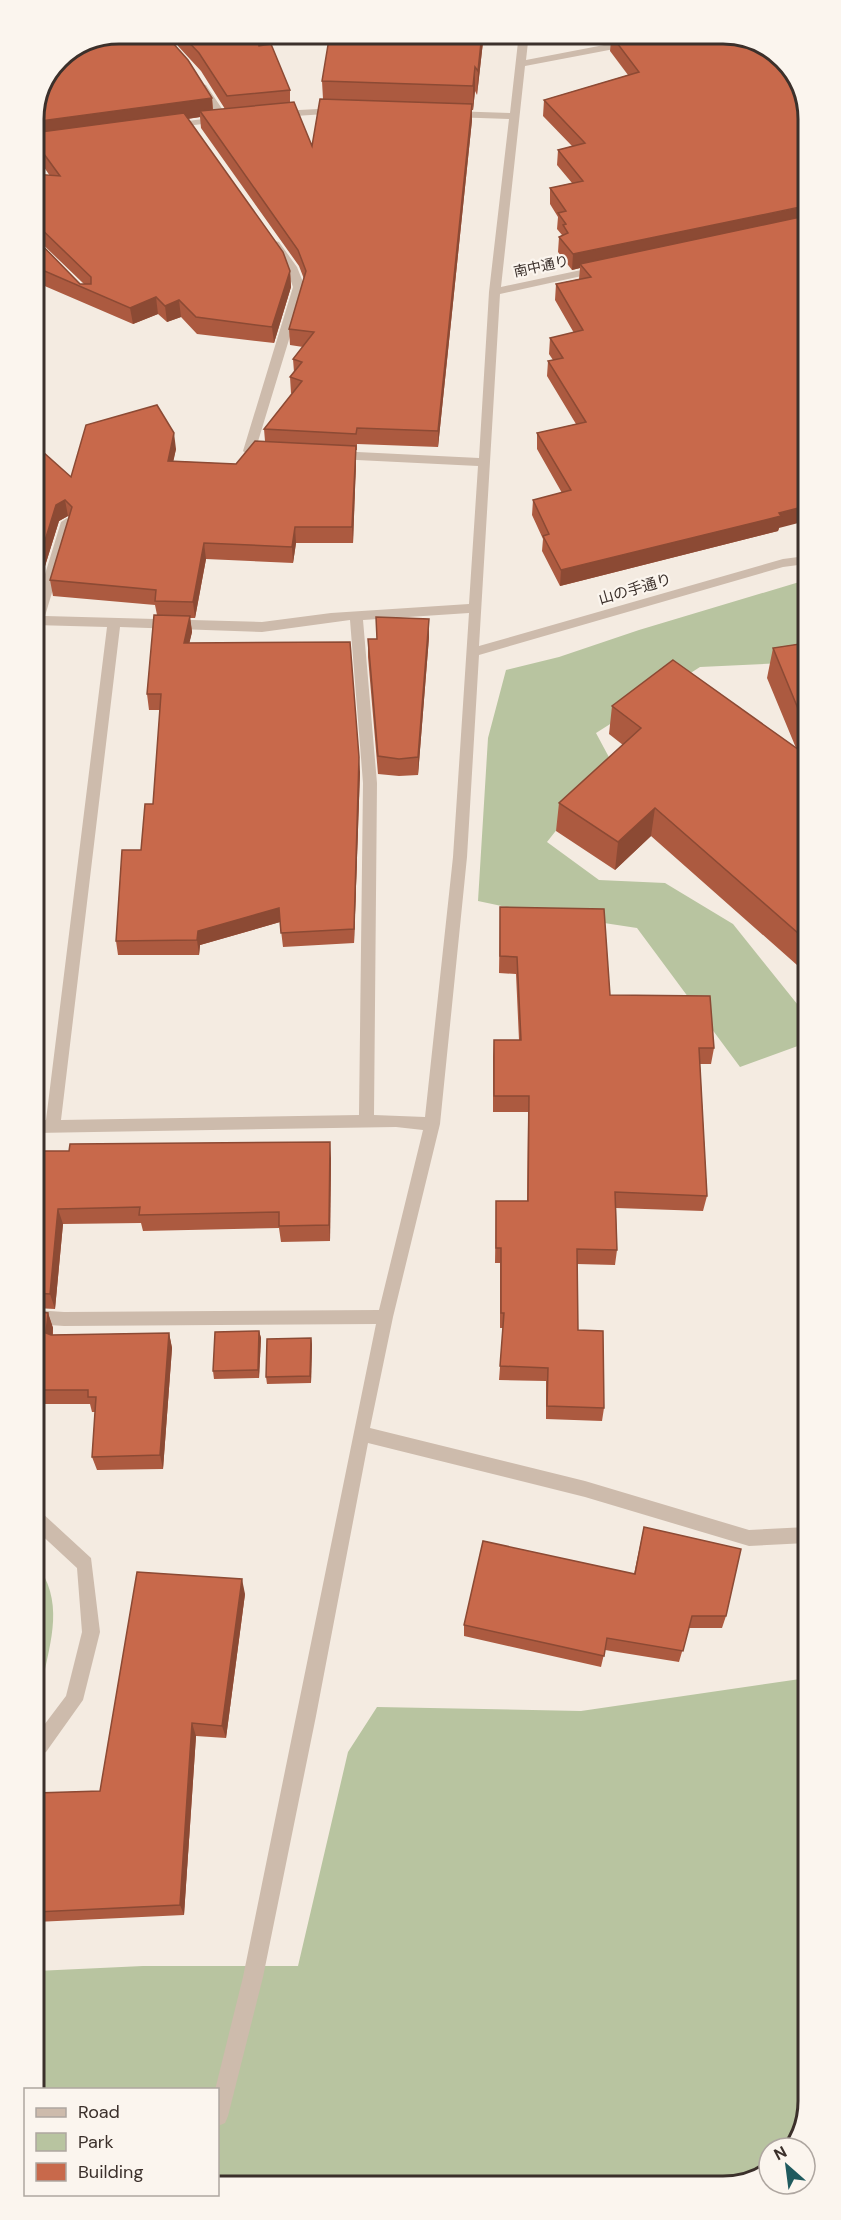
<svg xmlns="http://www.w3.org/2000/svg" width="841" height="2220" font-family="'DM Sans','Noto Sans JP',sans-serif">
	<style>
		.green { fill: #b8c4a0 }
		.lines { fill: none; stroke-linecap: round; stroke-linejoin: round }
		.minor { fill: #cdbbac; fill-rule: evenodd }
		.wall { fill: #ac5a40 }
		.shaded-wall { fill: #8c4a34 }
		.building { fill: #c8694b; stroke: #8c4a34; stroke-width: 1.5 }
		.labels { text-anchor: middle; stroke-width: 4.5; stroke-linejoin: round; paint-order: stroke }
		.far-street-label { font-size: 14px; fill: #3b302b; stroke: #fbf5ee }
		.street-label { font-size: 15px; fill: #3b302b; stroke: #fbf5ee }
		.rim { fill: none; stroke: #3b302b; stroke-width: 3 }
	</style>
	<rect width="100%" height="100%" fill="#f4ebe1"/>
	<g class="green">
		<path d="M806,580V662L700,667L596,733L611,761L547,842L599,880L665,883L733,924L806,1015V1043L740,1067L637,928L525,911L478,901L488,738L506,670L559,657L639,630Z"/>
		<path d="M35,1561C65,1602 51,1638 42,1684L35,1692Z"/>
		<path d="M807,1678L808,2101L792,2148H769V2168L745,2184L218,2186V2090L36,2089V1971L143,1966H298L348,1752L377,1707L581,1711Z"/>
	</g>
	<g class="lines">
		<g class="minor">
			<path d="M519,33H529L526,60L630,40L635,43L630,46L525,66L501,287L600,266L606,269L600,272L500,294L479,646L783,559L806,556V564L783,567L479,655L467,857L440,1124L393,1317L370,1428L585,1481L749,1530L807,1527V1543L749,1546L585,1497L368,1443L316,1716L263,1977L228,2116L225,2123L218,2126V2090H215L243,1977L376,1324L64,1326L35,1324V1310L64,1312L379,1310L423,1130L396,1127L35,1133V1121L46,1120L107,627L34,625V610L61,522L67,518L73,522L45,616L262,622L331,613L469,604L478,466L337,459L331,455L337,451L479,458L489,292L509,119L451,117L446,114L451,111L510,113ZM469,613L453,857L425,1117L374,1115L377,783L363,620ZM350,620L363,783L359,1115L61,1120L120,627L262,632Z"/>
			<path d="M202,84L206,85L229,119L228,121L169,128L168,126L173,123L218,117L197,87Z"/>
			<path d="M337,108L341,109V113L280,117L275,114L280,111Z"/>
			<path d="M275,241L279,242L297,267L305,287L256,448L266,449L268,452C263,458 248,457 243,451L293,287L286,267L270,244Z"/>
			<path d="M35,1510L41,1512L91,1558L100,1632L83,1700L46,1752L36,1757L35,1737L66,1696L82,1632L77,1568L35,1529Z"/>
		</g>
	</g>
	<g class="wall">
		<path d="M172,33H257L259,46L290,90V102L312,146L323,99L322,81L484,33L477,95L475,91L473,110H472V120L438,447L357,444V450H356V462L353,543H296L293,563L206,559L195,618H190L192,632L189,643L360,772L354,943L283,947L280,922L200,945L199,955H118L116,941L153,804L160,710H149L147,694L157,615L155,605L53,596L50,580L69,517L68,516L59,521L36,595H34V458L71,477L176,449L173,461L236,464L265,441L264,429L292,394L291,393L290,377L294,372L293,359L303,347L290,345L289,329L304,279L299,266L201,128L200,117L188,119L290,271L291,287L274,343L197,334L181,317L167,322L158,314L133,324L33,281V236L80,284H84L33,235V174L50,176L33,151V114L212,98L213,110L225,109L201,71L178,46Z"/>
		<path d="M597,33H728L779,528L778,531L560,586L542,551L543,539L532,515L533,500L562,493L537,449V433L576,424L547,376L548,361L553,360L549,354L550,338L574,333L555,300L556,284L579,279L580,268L572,270L558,252L559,237L562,235L557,229L558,217L550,204V188L572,183L557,165L558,150L572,146L543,116L544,100L628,75L610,51L611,41L604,43Z"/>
		<path d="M376,617L429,637L418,775L399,776L378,774L368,657V639H377Z"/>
		<path d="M806,643V973L651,836L615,870L556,831L559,803L623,745L609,734L612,706L796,748L767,678L773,648Z"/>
		<path d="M500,907L610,995L714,1048L711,1064H700L707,1196L703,1211L616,1208L617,1250L615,1265L577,1264L578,1330L604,1408L602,1421L546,1419V1381L499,1380L503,1328H500V1263H495L496,1201H527L528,1112H493V1057L494,1040H519L516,974L499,973Z"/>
		<path d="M35,1151L331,1158L330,1241L281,1242L279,1228L143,1231L141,1223L63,1224L55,1309L35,1308Z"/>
		<path d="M35,1311L48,1313L53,1328V1335L169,1333L172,1348L163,1469L97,1470L92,1457L95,1412H92L90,1404H35Z"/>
		<path d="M259,1331L261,1338L259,1378L214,1379L213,1371Z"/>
		<path d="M311,1338L312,1345L311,1383L267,1384L266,1377Z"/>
		<path d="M644,1527L726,1616L722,1628H689L679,1662L605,1650L601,1667L464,1636V1625L634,1574Z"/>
		<path d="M245,1594L226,1738L196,1736L184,1915L36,1922V1793L100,1791Z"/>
	</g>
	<g class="shaded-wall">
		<path d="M482,33H484L477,95L478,71Z"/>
		<path d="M605,33H653L611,35V41L604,43Z"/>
		<path d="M475,67V91L473,110V86Z"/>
		<path d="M212,98L213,115L200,111V117L34,140L33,139V122Z"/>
		<path d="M472,104V120L438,447V431Z"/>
		<path d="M805,206V217L580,264V268L572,270L573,254Z"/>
		<path d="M290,271L291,287L274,343L272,327Z"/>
		<path d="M156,297L158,314L133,324L130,308Z"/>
		<path d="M179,300L181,317L167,322L165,306Z"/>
		<path d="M174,433L176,449L170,477L168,461Z"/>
		<path d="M356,446V462L353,543L352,527Z"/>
		<path d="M65,500L68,516L59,521L36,595L34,583V576L56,505Z"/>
		<path d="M806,506V521L779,528L778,531L560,586L561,570Z"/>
		<path d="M295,527L296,543L293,563L292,547Z"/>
		<path d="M204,543L206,559L195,618L193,602Z"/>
		<path d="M190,616L192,632L186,658L184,643Z"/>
		<path d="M429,619V637L418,775V757Z"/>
		<path d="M359,757L360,772L354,943V929Z"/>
		<path d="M655,808L651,836L615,870L618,842Z"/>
		<path d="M279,908L280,922L200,945L199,955L197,940L198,931Z"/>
		<path d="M330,1142L331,1158L330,1241L329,1225Z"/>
		<path d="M58,1209L63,1224L55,1309L50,1294Z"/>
		<path d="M48,1313L53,1328L51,1348L46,1333Z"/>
		<path d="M259,1331L261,1338L259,1378L258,1370Z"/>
		<path d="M169,1333L172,1348L163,1469L160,1455Z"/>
		<path d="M311,1338L312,1345L311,1383L310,1376Z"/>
		<path d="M242,1579L245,1594L226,1738L222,1726Z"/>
		<path d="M192,1723L196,1736L184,1915L180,1905Z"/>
	</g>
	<g class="building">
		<path d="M119,33H164L188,60L212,98L33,122V114L58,58Z"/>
		<path d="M180,33H257L259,46L271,44L290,90L227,96L199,53Z"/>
		<path d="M330,33H482L478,71L475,67L473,86L322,81Z"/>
		<path d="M621,33H728L778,54L805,96V206L573,254L559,237L568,233L563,225L566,224L558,213L566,211L550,188L583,181L558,150L585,143L544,100L639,72L611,35Z"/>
		<path d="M320,99L472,104L438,431L357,428L356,434L264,429L302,381L290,377L302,362L293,359L314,332L289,329L306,271L298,250L200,111L294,102L312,146Z"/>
		<path d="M184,113L283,252L290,271L272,327L196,317L179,300L165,306L156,297L130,308L33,266V236L80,284H91V277L33,221V174L60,176L33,139V133Z"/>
		<path d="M805,216L806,506L779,513L781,516L561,570L543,536L549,534L533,500L571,490L537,433L586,422L548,361L563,358L550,338L583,330L556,284L591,277L580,264Z"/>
		<path d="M157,405L174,433L168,461L236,464L255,441L356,446L352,527H295L292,547L204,543L193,602L155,601L156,590L50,580L72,507L65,500L56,505L34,576V458L44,453L71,477L86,425Z"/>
		<path d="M154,615L190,616L184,643L350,642L359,757L354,929L281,933L279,908L198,931L197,940L116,941L122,850H141L145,804H153L161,694H147Z"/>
		<path d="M376,617L429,619L418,757L399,759L378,756L368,639H377Z"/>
		<path d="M806,643V728L773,648Z"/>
		<path d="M673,660L806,755V940L655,808L618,842L559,803L641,728L612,706Z"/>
		<path d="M500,907L604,909L610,995L710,996L714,1048H699L707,1196L615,1192L617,1250L577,1249L578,1330L603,1331L604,1408L547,1406L548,1368L500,1366L504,1313H501V1248H496V1201H528L529,1096H494V1040H521L517,957L500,956Z"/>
		<path d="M330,1142L329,1225L279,1226V1212L139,1215L140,1207L58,1209L50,1294L35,1293V1151H69L70,1144Z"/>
		<path d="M35,1311L48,1313L46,1333L51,1335L169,1333L160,1455L92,1457L96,1397H88V1390H35Z"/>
		<path d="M259,1331L258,1370L213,1371L215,1332Z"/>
		<path d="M311,1338L310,1376L266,1377L267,1339Z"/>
		<path d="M644,1527L741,1549L726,1616H692L683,1651L607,1638L604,1656L464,1625L483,1541L635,1574Z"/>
		<path d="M137,1572L242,1579L222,1726L192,1723L180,1905L36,1912V1793L100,1791Z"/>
	</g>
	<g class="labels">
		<g class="far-street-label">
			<text transform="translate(541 266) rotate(-12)" y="5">南中通り</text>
		</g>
		<g class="street-label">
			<text transform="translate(635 589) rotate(-16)" y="5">山の手通り</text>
		</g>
	</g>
	<path d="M0 0H841V2220H0ZM119 44H723A75 75 0 0 1 798 119V2101A75 75 0 0 1 723 2176H119A75 75 0 0 1 44 2101V119A75 75 0 0 1 119 44Z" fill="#fbf5ee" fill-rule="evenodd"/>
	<path class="rim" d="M119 44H723A75 75 0 0 1 798 119V2101A75 75 0 0 1 723 2176H119A75 75 0 0 1 44 2101V119A75 75 0 0 1 119 44Z"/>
	<rect x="24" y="2088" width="195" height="108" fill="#fbf5ee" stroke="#aea6a0" stroke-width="1.5"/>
	<rect x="36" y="2108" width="30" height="9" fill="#cdbbac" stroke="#aea6a0" stroke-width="1.5"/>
	<text x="78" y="2118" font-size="18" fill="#3b302b">Road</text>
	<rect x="36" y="2133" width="30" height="18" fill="#b8c4a0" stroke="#aea6a0" stroke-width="1.5"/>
	<text x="78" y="2148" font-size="18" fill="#3b302b">Park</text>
	<rect x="36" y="2163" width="30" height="18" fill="#c8694b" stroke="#aea6a0" stroke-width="1.5"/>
	<text x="78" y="2178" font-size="18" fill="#3b302b">Building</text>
	<g transform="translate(787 2166) rotate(332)"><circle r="28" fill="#fbf5ee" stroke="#aea6a0" stroke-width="1.5"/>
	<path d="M0-4.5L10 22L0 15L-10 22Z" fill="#1f5a5e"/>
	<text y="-9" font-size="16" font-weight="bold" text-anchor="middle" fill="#3b302b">N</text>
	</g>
</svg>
